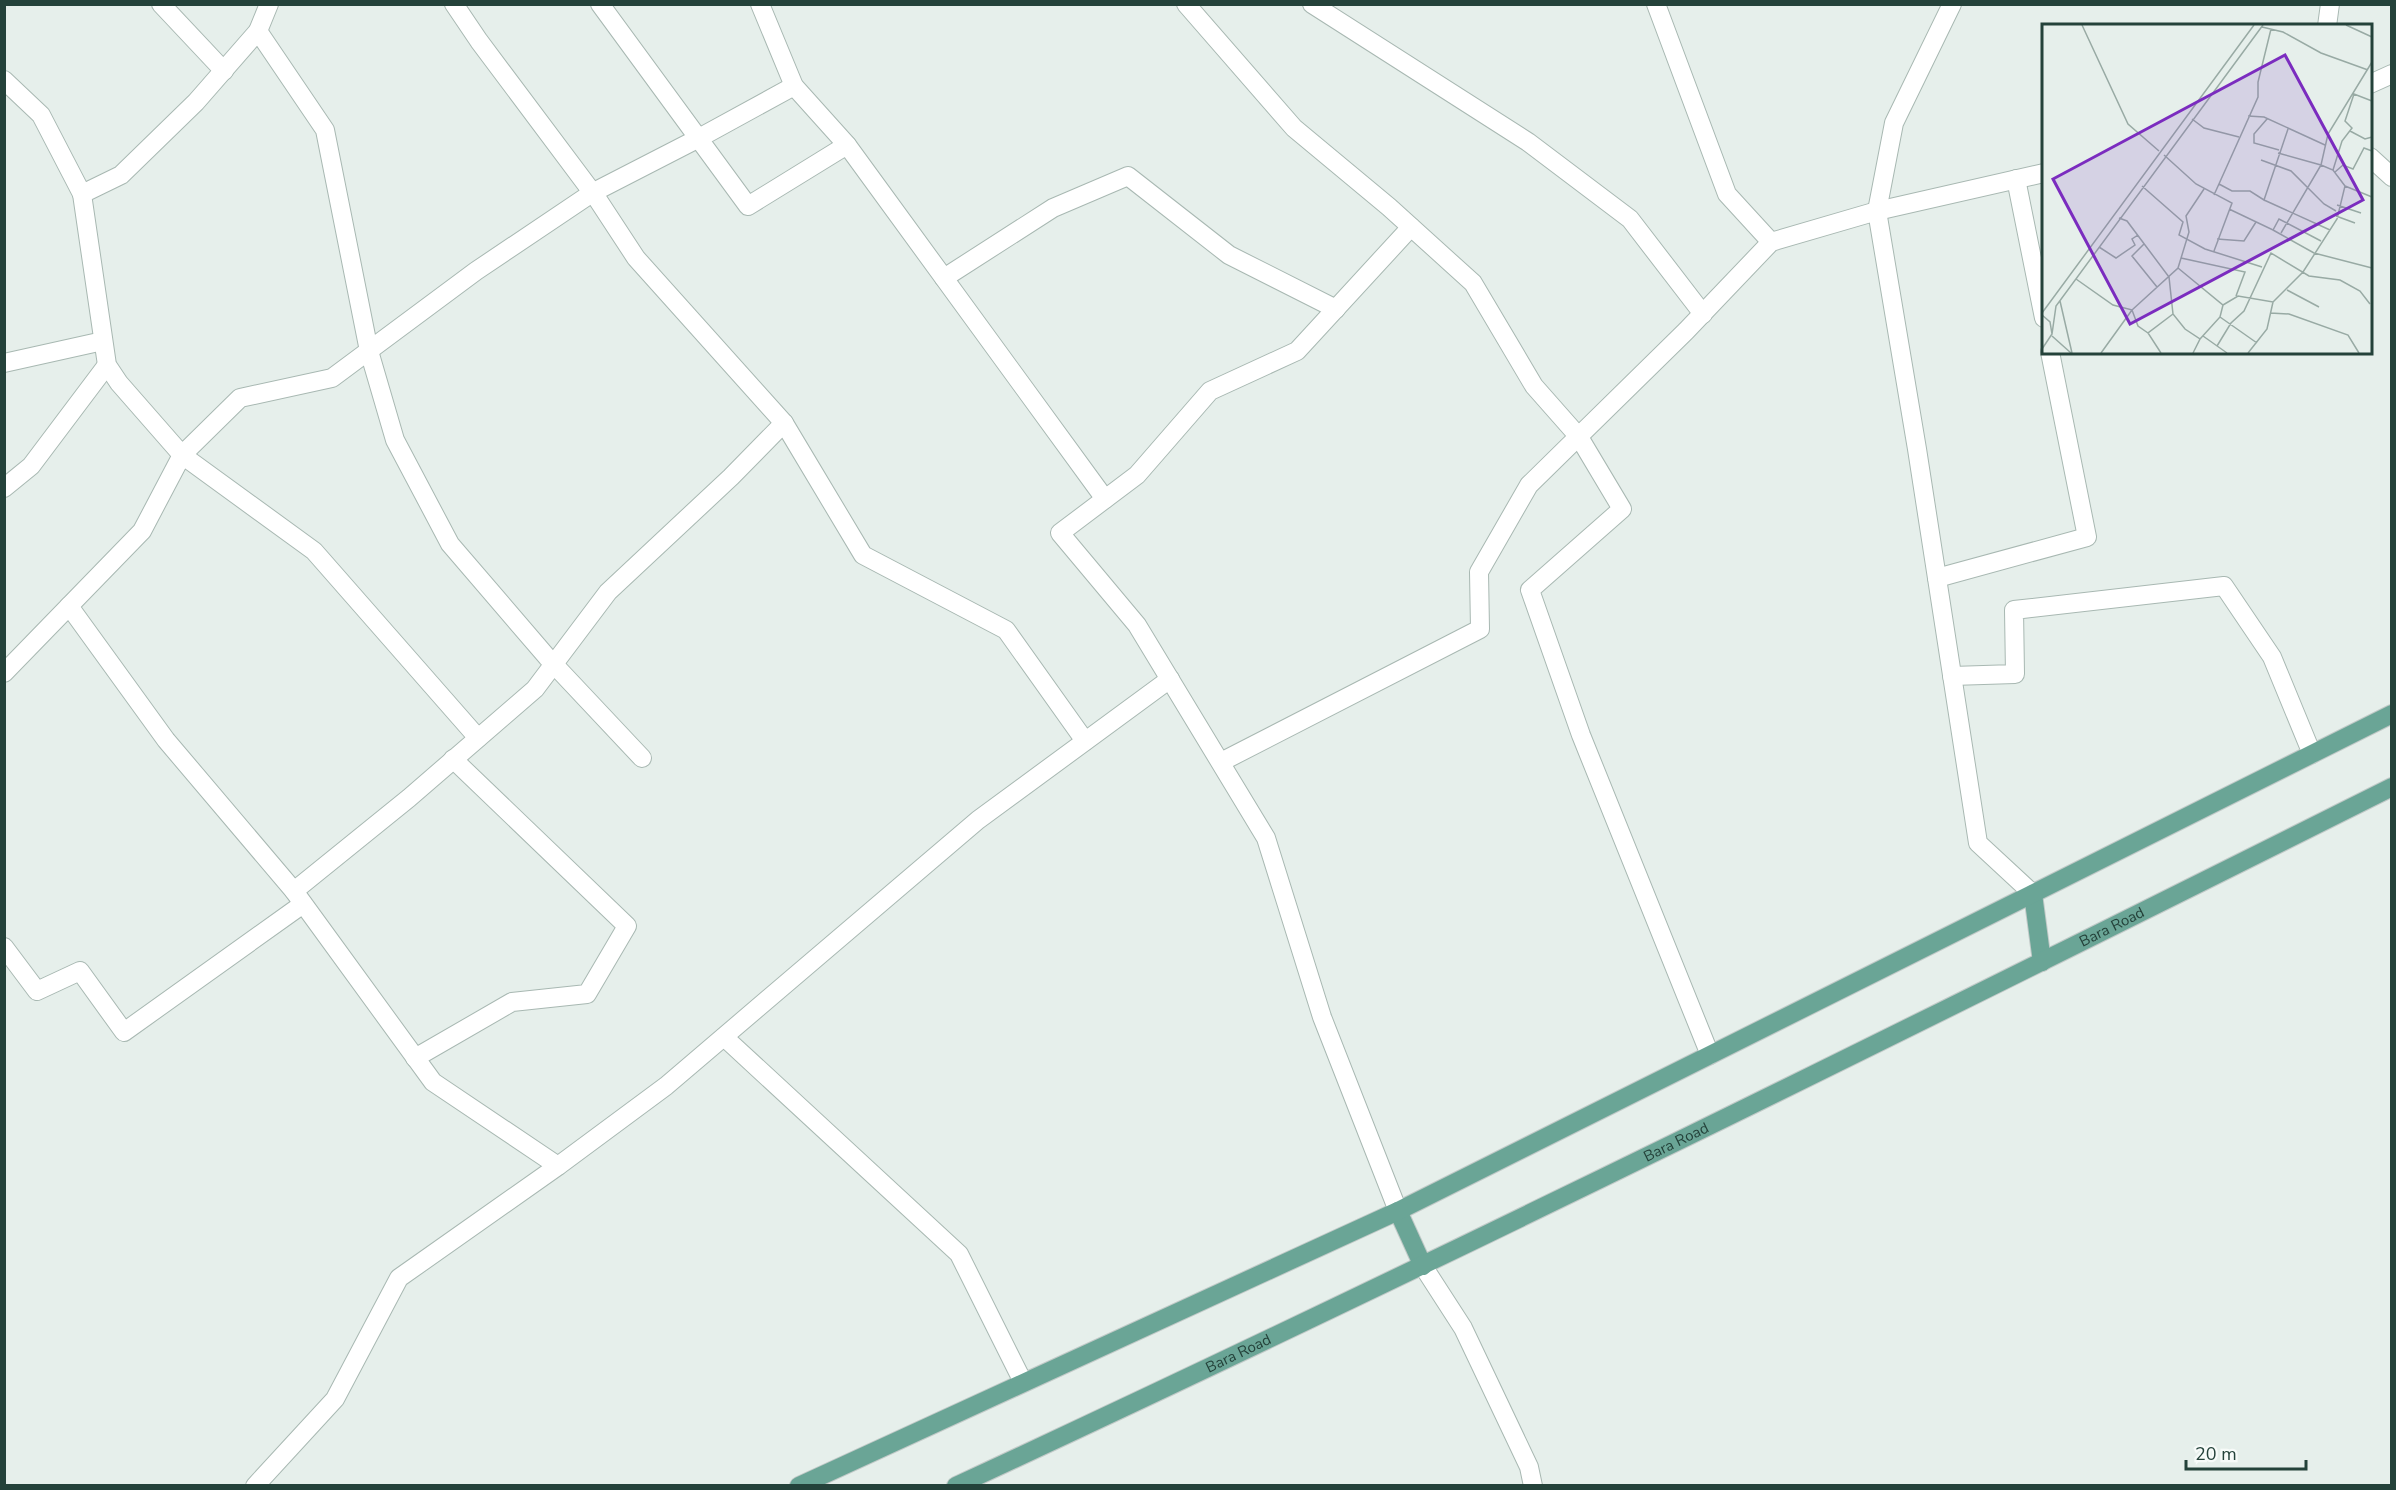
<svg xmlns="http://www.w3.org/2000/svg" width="2396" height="1490" font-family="'Nunito Sans',sans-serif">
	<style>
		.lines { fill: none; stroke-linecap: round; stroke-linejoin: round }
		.minor-casing { stroke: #a8b8b2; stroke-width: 20 }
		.major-casing { stroke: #c2cac8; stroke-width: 20 }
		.minor { stroke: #fff; stroke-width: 18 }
		.major { stroke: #6aa596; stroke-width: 18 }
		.labels { text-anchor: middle; stroke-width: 4.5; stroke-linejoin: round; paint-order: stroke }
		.street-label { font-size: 15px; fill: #24423a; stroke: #f7fbf9 }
		.inset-road { fill: none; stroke: #98aaa4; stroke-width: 1.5 }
		.view { fill: #7b2cbf; fill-opacity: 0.15; stroke: #7b2cbf; stroke-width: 3 }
		.inset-edge { fill: none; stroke: #24423a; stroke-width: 3 }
	</style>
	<rect width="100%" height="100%" fill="#e6efeb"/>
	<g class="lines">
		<g class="minor-casing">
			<g id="minor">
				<path d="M161,4L224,71"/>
				<path d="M269,4L258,31L196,102L121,175L82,194L107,365L119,383L182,455L240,398L332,378L476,271L592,193L699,138L794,86"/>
				<path d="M454,4L479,41L598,200L636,258L784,423"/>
				<path d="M600,4L748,206L847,145L1105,499"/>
				<path d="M760,4L794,86L847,145"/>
				<path d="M1186,4L1294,128L1389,207L1473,283L1534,386L1579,437L1622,509L1530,590L1581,735L1710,1055"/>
				<path d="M1312,4L1528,142L1630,219L1703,314"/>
				<path d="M1656,4L1727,194L1771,242"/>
				<path d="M1952,4L1894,123L1877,211L1917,449L1978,843L2033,894"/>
				<path d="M2327,26L2330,4"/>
				<path d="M258,31L325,130L369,351L395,440L450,544L547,657L642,758"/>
				<path d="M4,80L41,115L82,194"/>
				<path d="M2370,84L2392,74"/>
				<path d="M2370,157L2392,177"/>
				<path d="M2016,179L2044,318"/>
				<path d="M944,278L1053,208L1128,176L1229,255L1336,309"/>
				<path d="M4,363L103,341"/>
				<path d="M4,488L31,466L107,365"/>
				<path d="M1937,578L2087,537L2050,352"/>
				<path d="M69,606L166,740L294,891L433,1082L558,1166"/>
				<path d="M4,673L142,531L182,455L314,551L478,738"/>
				<path d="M1952,676L2015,674L2014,610L2224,586L2272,657L2312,754"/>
				<path d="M1221,762L1480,629L1479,572L1529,485L1686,331L1771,242L1877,211L2044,173"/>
				<path d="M294,891L409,798L535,689L608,592L731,477L784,423L863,555L1006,630L1085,741"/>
				<path d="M4,947L37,991L80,971L124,1032L303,904"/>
				<path d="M724,1037L959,1254L1023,1382"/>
				<path d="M415,1058L512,1002L587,994L627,926L453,759"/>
				<path d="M1398,1211L1322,1017L1266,838L1137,625L1060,533L1137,475L1210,391L1297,351L1411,227"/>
				<path d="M1423,1266L1463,1328L1529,1467L1533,1486"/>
				<path d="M255,1486L335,1399L399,1278L558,1166L666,1086L978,820L1170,679"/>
			</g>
		</g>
		<g class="major-casing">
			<g id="major">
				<path d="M2033,894L2042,962"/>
				<path d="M1398,1211L1423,1266"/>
				<path d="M799,1486L1398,1211L2392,714"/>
				<path id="s1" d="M956,1486C1439,1262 1916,1025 2392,787"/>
			</g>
		</g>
		<use href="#minor" class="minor"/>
		<use href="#major" class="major"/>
	</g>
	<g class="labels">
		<g class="street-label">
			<text dy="5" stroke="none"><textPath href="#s1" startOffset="1284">Bara Road</textPath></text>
			<text dy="5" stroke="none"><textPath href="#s1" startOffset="798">Bara Road</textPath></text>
			<text dy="5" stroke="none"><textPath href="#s1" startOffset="312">Bara Road</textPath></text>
		</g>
	</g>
	<g transform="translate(2042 24)">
		<rect width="330" height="330" fill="#e6efeb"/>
		<path class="inset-road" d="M40,1L86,100L117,127M304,1L330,13M220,3L241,8L279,29L326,46M206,92L222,93L283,121M150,95L162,104L197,113M225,95L212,110V119L237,126M308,107L323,115L330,113M236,129L279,141L286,110L330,38M122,131L154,160L190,179L172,227M219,136L249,147L282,180L294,187M291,146L300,117L310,104L303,97L312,70L330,77M293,148L301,141L311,145L322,124L330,127M177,160L190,167H208L222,176L246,105M100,162L141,198L137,211L163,225L220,243M303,162L330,173M172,171L216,73V58L229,5M222,176L288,206M295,181L319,189M187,185L231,206L237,195L279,217M294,192L313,199M77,194L85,197L127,253L131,290L143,305L158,315L151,329M231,206L272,229L330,244M175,215L202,217L214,198M102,220L90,232L115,263M57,223L74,234L93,221L90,215L96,211M139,234L203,248L194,272M136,244L181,281L196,272L231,278L261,248L295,195L303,162L291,146L279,141L239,209M34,255L71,281L90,286L136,244L147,208L144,192L162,165M245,266L277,283M18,277L30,329M90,286L96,302L106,309M0,289L212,1M228,289L247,290L306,311L317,329M0,291L8,298L10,310L0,325M178,293L215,319M10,310L14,282L221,1M10,312L29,329M161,312L185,329M158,315L178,293L181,281M175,322L189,299L202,287L229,229L267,252L298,256L318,267L328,280M59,329L90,286M119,329L106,309L131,290M206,329L225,305L231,278"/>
		<path class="view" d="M243,31L321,176L88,300L11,155Z"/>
		<rect width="330" height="330" class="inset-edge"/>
	</g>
	<rect width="2396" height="1490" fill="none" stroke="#24423a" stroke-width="12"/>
	<path d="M2186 1460v9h120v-9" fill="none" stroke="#24423a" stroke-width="3"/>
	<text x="2195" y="1460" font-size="18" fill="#24423a" stroke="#f7fbf9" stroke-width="4.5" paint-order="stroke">20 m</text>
</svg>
